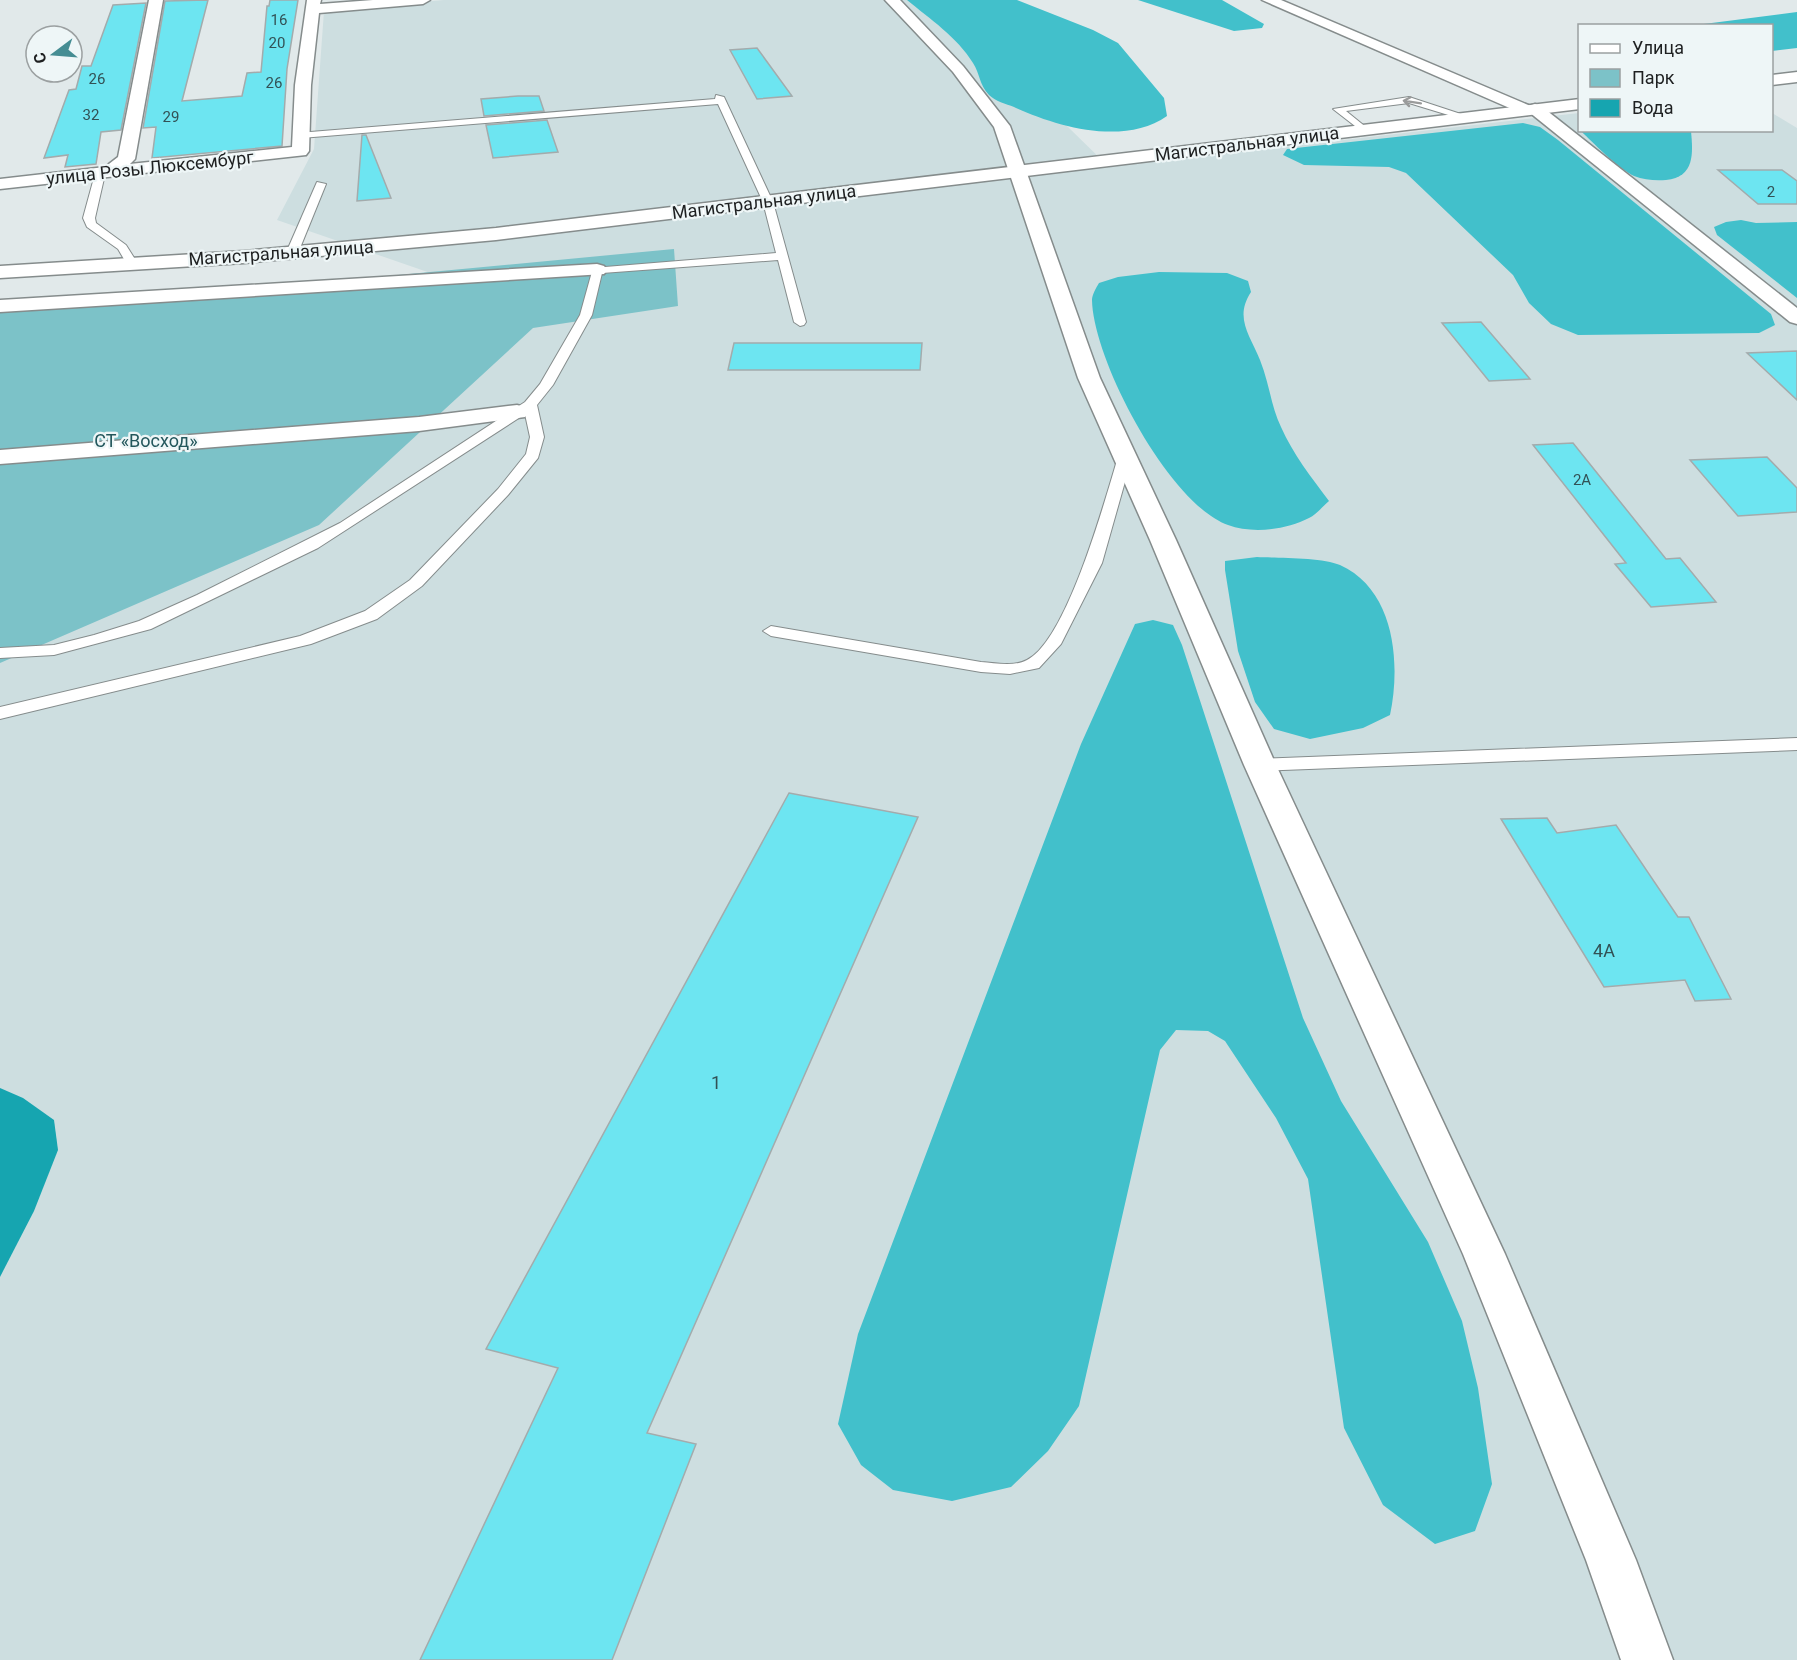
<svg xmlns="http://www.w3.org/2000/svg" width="1797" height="1660" font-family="Roboto,sans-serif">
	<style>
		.built { fill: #cddee0 }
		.green { fill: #7cc2c8 }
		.forest { fill: #42c0cb }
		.water { fill: #16a5b0 }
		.building { fill: #6de5f1; stroke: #a3abac; stroke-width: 1.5 }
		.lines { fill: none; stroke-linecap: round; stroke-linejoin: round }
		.service-casing { stroke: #858c8c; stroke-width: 2 }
		.minor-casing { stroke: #858c8c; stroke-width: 3 }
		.tertiary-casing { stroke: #858c8c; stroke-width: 3 }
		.secondary-casing { stroke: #858c8c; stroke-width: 3 }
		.service { fill: #fff; fill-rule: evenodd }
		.minor { fill: #fff; fill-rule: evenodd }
		.tertiary { fill: #fff; fill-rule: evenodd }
		.secondary { fill: #fff; fill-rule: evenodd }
		.oneway { stroke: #9a9b9b }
		.labels { text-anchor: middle; stroke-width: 4.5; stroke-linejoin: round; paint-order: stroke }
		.far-number-label { font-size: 15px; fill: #325155 }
		.far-street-label { font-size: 18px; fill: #1e2021; stroke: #eef6f7 }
		.far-park-label { font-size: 18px; fill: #23575c; stroke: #eef6f7 }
		.number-label { font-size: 18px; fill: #325155 }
	</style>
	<rect width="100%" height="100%" fill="#e1e9ea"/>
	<path class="built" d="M444,0H938L1109,167L1579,113L1580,130H1772V113L1797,128V1660H0V634L529,307L277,220L314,149L324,11Z"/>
	<path class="green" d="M674,249L678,306L533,328L319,525L0,663V304L271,287Z"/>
	<g class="forest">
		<path d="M907,0H1017L1093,30L1118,43L1164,98L1167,116C1124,146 1058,127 1014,107C1006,104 995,101 989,95C979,84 980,74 973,63C957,37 930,19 907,0Z"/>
		<path d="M1138,0H1222L1264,24L1262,28L1234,31Z"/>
		<path d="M1797,12V48L1772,51V26L1696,25Z"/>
		<path d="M1523,123L1540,127L1558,140L1771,314L1775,325L1759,333L1578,335L1551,324L1529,303L1513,275L1406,173L1389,167L1304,165L1283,155L1287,149Z"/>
		<path d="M1581,131H1691C1693,153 1695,177 1666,180C1656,181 1644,180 1634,176C1619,169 1593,143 1581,131Z"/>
		<path d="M1741,220L1756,223L1797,222V298L1717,235L1714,227L1726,222Z"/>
		<path d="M1159,272L1227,273L1248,281L1251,292C1234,318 1250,335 1260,360C1269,382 1271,406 1281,427C1293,454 1311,477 1329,501C1323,506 1316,515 1309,518C1286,530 1252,534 1228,525C1169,504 1093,360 1092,300C1092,295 1096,288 1099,283L1118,277Z"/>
		<path d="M1257,557C1277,558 1322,557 1340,565C1395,590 1401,663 1390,715L1363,728L1310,739L1274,729L1255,702L1238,651L1225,570V561Z"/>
		<path d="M1153,620L1173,625L1182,645L1303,1018L1341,1101L1428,1242L1462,1321L1478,1388L1492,1484L1475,1531L1435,1544L1383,1505L1344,1428L1308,1179L1276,1118L1225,1041L1208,1031L1176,1030L1160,1050L1079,1406L1048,1451L1011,1487L952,1501L893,1490L861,1465L838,1424L858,1334L1081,744L1135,624Z"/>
	</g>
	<path class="water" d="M0,1088L23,1098L54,1120L58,1150L34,1211L0,1277Z"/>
	<g class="building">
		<path d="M208,0L182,101L242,96L247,73L261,72L267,6H269L270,0H298L287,69L282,146L152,158L156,127L143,128L165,1Z"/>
		<path d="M146,3L121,130L101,132L96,164L65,167L68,155L44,158L69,90L76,89L82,66H91L113,5Z"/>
		<path d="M757,48L792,96L757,99L730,50Z"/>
		<path d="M518,96H539L544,111L484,116L481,99Z"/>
		<path d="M547,120L558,152L493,158L486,125Z"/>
		<path d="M362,135H366L391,198L357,201Z"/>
		<path d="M1718,170H1782L1797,181V204H1758Z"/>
		<path d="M1481,322L1530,379L1489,381L1442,323Z"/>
		<path d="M734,343H922L920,370H728Z"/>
		<path d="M1797,351V400L1747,353Z"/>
		<path d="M1573,443L1666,559L1680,558L1716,602L1651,607L1615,564L1626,563L1533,445Z"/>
		<path d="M1767,457L1797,488V512L1738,516L1690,460Z"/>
		<path d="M789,793L918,817L647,1433L696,1444L612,1660H420L558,1368L486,1349Z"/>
		<path d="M1547,818L1557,833L1616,825L1678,917H1689L1731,999L1695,1001L1685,980L1604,987L1501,819Z"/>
	</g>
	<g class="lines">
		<g class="service-casing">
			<g id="service">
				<path d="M716,95L724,97L773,202L806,322L804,325L800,326L794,322L778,260L602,273L592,315L553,385L537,405L544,437L538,458L508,495L422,586L377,619L311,644L0,719V707L300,636L365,611L410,580L498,489L526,454L530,437L525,414L318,548L151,629L54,655L0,658V648L54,645L94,635L139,621L197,595L340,523L525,402L540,384L580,315L593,268L776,253L763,202L718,104L301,138L298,137V133L715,99Z"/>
				<path d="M1409,97L1473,118L1468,121L1409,103L1346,111L1367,128L1369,130L1364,133L1333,109Z"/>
				<path d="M100,171L105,174L95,218L96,223L126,245L138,264L136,266H128L118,249L87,227L83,218L95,174Z"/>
				<path d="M317,182L326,184L298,253L288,255L286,253Z"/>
				<path d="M1125,453L1132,457L1102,563L1061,644L1039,668L1010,674L981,672L771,636L763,631L771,626L981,662C995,663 1014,667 1027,660C1067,640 1105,500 1118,457Z"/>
				<path d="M1797,738V750L1260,771L1253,769L1251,765L1253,761L1260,759Z"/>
			</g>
		</g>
		<g class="minor-casing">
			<g id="minor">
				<path d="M149,0H163L135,159L130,164L292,147L295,85L307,0H321L320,4L373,0H430L423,4L319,13L311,85L309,151L306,155L0,189V179L105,167L118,157Z"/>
				<path d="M885,0H900L963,66L1010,126L1100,378L1176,540L1276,765L1505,1254L1636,1560L1673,1660H1621L1586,1560L1463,1254L1244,765L1150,540L1078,378L994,127L953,72Z"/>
				<path d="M1535,104L1541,106L1797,308V324L1790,322L1529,112L1527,109L1529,106Z"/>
				<path d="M597,264L604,266L607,270L604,274L0,312V300Z"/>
				<path d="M517,405L525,407L529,412L525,417L419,431L0,464V450L419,417Z"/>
			</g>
		</g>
		<g class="tertiary-casing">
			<path id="tertiary" d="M1262,0H1281L1533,107L1535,110L1527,115L1521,113Z"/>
		</g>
		<g class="secondary-casing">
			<g id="secondary">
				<path d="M1797,72V82L1772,85V75Z"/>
				<path d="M1580,99V109L496,240L244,263L0,278V266L244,251L496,228Z"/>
			</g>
		</g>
		<use href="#service" class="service"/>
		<use href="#minor" class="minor"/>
		<use href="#tertiary" class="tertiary"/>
		<use href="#secondary" class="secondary"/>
	</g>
	<defs><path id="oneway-shaft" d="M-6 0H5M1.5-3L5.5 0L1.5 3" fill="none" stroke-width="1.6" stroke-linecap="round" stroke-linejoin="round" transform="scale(1.5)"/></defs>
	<use class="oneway" href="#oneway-shaft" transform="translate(1412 102) rotate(-171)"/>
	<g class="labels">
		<g class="far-number-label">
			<text x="279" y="25">16</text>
			<text x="277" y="48">20</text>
			<text x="97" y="84">26</text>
			<text x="274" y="88">26</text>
			<text x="91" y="120">32</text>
			<text x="171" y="122">29</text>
			<text x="1771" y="197">2</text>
			<text x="1582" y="485">2А</text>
		</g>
		<g class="far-street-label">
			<text transform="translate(1247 144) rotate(-7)" y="6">Магистральная улица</text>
			<text transform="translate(150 168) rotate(-6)" y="6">улица Розы Люксембург</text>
			<text transform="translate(764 202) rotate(-7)" y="6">Магистральная улица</text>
			<text transform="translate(281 253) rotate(-4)" y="6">Магистральная улица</text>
		</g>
		<g class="far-park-label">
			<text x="146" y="447">СТ «Восход»</text>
		</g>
		<g class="number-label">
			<text x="1604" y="957">4А</text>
			<text x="716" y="1089">1</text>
		</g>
	</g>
	<rect x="1578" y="24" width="195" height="108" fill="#eef6f7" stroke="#9ba0a1" stroke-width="1.5"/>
	<rect x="1590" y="44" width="30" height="9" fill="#ffffff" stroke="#9ba0a1" stroke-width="1.5"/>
	<text x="1632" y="54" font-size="18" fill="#1e2021">Улица</text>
	<rect x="1590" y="69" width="30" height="18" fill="#7cc2c8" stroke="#9ba0a1" stroke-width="1.5"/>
	<text x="1632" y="84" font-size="18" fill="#1e2021">Парк</text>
	<rect x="1590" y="99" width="30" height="18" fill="#16a5b0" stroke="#9ba0a1" stroke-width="1.5"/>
	<text x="1632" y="114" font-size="18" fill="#1e2021">Вода</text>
	<g transform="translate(54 54) rotate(254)"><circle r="28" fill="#eef6f7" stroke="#9ba0a1" stroke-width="1.5"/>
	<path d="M0-4.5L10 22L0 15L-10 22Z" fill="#458d93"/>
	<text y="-9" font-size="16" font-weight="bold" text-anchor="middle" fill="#1e2021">С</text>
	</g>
</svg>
